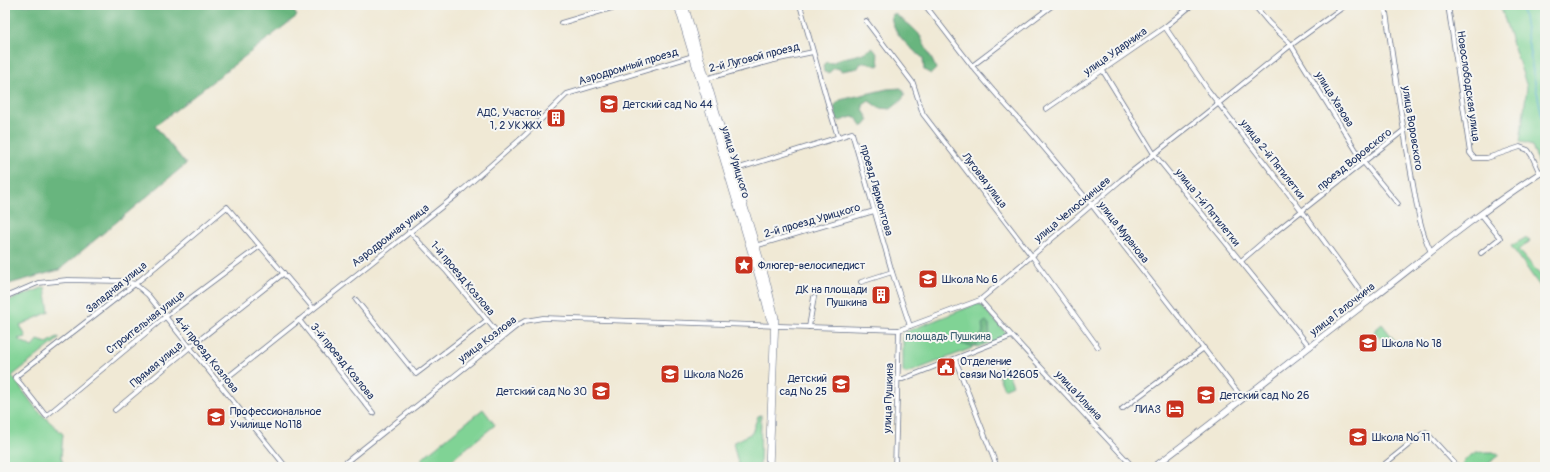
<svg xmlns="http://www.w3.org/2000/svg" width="1550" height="472" font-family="Pangolin,sans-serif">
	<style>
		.green { fill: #80d395; stroke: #4e817a }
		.forest { fill: #68b57e; stroke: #42726e }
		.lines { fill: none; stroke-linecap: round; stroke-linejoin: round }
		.stream { stroke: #4faccd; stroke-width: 1.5 }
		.street-casing { stroke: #667088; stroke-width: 5.5 }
		.secondary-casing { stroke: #667088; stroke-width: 7 }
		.highway-casing { stroke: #667088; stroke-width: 8 }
		.street { stroke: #fff; stroke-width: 4 }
		.secondary { stroke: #fff; stroke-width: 5.5 }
		.highway { stroke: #fff; stroke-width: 7 }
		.labels { text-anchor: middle; stroke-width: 4; stroke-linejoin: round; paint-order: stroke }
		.street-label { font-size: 11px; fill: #1b2f5e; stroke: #f6f6f2 }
		.poi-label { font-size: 11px; fill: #1b2f5e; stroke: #f6f6f2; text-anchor: start }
		.park-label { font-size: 11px; fill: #34586c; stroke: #f6f6f2 }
	</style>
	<rect width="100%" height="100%" fill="#f6f6f2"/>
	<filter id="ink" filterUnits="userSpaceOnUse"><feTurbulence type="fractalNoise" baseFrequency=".025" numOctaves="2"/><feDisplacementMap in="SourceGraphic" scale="8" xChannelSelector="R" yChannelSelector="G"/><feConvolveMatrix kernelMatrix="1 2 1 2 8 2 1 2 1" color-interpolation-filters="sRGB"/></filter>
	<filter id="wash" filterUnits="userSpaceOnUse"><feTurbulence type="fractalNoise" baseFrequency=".012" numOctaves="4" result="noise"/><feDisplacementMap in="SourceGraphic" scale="16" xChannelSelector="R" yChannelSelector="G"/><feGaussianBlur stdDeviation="0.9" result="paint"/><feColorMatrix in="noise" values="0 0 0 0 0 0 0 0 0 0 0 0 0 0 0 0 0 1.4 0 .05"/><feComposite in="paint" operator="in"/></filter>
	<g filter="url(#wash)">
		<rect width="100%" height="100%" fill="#f0e9d5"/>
		<g class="green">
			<path d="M1500,5H1539L1545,27V160L1539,164L1532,146L1527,143L1520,142L1527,87Z"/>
			<path d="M1525,238L1530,241L1519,250L1541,276L1545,274V293C1533,278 1523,261 1511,246Z"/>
			<path d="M45,287L49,312L20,325L26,337L18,339L32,347L38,340L47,343L57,337L60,338L12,376L37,410L63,434L61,457L64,467H5V302Z"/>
			<path d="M977,304L981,305L1006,333V335L1004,338L977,347L975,345L972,346V348L908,373H905L903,372V334L905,332Z"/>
			<path d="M1382,324L1395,341L1388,347L1374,331Z"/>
			<path d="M1005,366L1013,385L1004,389L996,370Z"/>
			<path d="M483,409L495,425L443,467H428L421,459Z"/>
			<path d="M761,415L760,467H739L733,443L752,433L758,416Z"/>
			<path d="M1476,452H1493L1500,455L1484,467H1462L1464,460Z"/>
		</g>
		<g class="forest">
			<path d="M5,5H290L297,16L155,126L186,164L59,270L5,285Z"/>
			<path d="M893,14H895L911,26L920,35L935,66L936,69L931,74L924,70L923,58C910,48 894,35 891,17Z"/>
			<path d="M872,48C878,52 878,58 879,65L877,66L865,62L860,64L858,68L842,71L837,68L833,69L829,73L824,72L823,65L826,62L832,63L839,59L861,54Z"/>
			<path d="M901,88C910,96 898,103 891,109L879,108L869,101L863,105V110L869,120L864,126H861L856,117H852L840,121L837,119L834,106L840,100L887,89Z"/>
			<path d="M986,321L989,324L990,336L984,343H978L976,346C973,346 962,345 960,343L962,340H965L972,337L975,339L981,336L983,331L982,324Z"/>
		</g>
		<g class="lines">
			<path class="stream" d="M1522,5L1534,78L1545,130"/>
		</g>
	</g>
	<g filter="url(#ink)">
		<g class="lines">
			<g class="street-casing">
				<g id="street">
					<path d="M800,5L828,104L838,137"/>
					<path d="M925,5L972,66L1003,102L1029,130L1091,204L1243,399"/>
					<path d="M1254,5L1269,23L1289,42L1364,163L1398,204"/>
					<path d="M1385,5C1393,61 1401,117 1411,173C1416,200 1419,228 1431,252"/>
					<path d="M1448,5L1470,153L1474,158H1487L1520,147L1528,150L1532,156L1540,174"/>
					<path d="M866,21L913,83L923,114L1034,259L1098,347"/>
					<path d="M561,23L622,5"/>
					<path d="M1165,27L1208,90L1302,211L1368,301"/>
					<path d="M972,66L1053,5"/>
					<path d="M1103,71L1154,154L1310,347"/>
					<path d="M705,79L770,61L813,52"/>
					<path d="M1046,109L1165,27L1192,5"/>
					<path d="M733,170L852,133L892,272L910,326"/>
					<path d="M1481,214L1500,238L1481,253"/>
					<path d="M409,231L447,272L501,337"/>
					<path d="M260,246L165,317L46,416L15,377L135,284L227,207L313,308"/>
					<path d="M755,246L874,211"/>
					<path d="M1241,261L1270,236L1404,130"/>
					<path d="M861,282L892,272"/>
					<path d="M5,297L38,283L67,280L122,281L135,284L148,295L286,467"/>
					<path d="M356,300L416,374L487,320"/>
					<path d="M980,300L1012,336L1133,467"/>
					<path d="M299,320L373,413"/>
					<path d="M809,327L814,297"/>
					<path d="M955,359L997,467"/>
					<path d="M898,379H903L1012,336"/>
					<path d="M219,384L459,193L524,136L567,94L693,56"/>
					<path d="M1122,409L1204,348"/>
					<path d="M115,410L189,348L284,273"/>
					<path d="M340,467L518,325L525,321L543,318L899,330L980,300L1121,180L1204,115L1291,45L1346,5"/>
					<path d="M895,467L899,330"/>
					<path d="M1381,467L1422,434L1426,432L1458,467"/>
				</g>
			</g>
			<g class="secondary-casing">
				<path id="secondary" d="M1154,467C1227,412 1298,355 1370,300C1427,256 1483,209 1545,170"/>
			</g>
			<g class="highway-casing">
				<g id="highway">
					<path d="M678,5L763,290L770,318L774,326"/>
					<path d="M684,5L766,281L775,318L769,467"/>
				</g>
			</g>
			<use href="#street" class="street"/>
			<use href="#secondary" class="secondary"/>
			<use href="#highway" class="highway"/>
		</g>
	</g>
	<defs>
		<g id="school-square" transform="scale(1)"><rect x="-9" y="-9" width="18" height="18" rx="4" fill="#c8321e" stroke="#f6f6f2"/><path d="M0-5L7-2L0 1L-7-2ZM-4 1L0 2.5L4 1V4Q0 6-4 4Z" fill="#fff"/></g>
		<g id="building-square" transform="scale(1)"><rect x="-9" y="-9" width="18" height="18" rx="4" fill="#c8321e" stroke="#f6f6f2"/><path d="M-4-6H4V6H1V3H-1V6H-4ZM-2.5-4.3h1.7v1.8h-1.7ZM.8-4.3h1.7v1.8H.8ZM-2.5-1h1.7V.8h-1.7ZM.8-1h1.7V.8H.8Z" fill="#fff"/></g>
		<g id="sight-square" transform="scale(1)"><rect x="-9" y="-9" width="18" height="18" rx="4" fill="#c8321e" stroke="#f6f6f2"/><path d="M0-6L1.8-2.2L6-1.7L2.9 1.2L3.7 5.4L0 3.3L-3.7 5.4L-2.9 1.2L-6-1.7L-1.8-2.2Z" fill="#fff"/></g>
		<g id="civic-square" transform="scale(1)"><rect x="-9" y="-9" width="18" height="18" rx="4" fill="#c8321e" stroke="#f6f6f2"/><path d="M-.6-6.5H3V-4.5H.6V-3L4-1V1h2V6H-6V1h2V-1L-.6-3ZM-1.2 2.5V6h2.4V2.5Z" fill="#fff"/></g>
		<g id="hotel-square" transform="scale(1)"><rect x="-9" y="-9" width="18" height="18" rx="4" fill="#c8321e" stroke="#f6f6f2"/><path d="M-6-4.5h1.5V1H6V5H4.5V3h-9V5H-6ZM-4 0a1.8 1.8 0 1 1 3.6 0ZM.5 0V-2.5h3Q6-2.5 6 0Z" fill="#fff"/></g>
		<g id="university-square" transform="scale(1)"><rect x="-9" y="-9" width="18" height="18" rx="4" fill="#c8321e" stroke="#f6f6f2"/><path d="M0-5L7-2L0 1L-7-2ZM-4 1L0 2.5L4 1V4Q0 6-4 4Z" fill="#fff"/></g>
	</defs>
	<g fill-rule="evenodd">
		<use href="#school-square" x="609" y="104"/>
		<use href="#building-square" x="556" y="118"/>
		<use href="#sight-square" x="744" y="265"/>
		<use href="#school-square" x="928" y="279"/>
		<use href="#building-square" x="881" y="295"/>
		<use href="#school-square" x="1368" y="343"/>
		<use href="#civic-square" x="946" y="367"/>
		<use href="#school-square" x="670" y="374"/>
		<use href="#school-square" x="841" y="384"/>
		<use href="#school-square" x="601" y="391"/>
		<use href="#school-square" x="1206" y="395"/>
		<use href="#hotel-square" x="1175" y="409"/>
		<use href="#university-square" x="216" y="417"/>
		<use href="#school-square" x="1358" y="437"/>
	</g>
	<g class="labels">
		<g class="street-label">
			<text transform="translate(1115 51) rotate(-35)" y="4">улица Ударника</text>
			<text transform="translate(754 57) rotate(-14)" y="4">2-й Луговой проезд</text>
			<text transform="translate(628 66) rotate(-17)" y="4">Аэродромный проезд</text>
			<text transform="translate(1469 86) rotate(82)" y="4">Новослободская улица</text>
			<text transform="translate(1335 99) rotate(58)" y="4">улица Хазова</text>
			<text transform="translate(1413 128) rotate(81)" y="4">улица Воровского</text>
			<text transform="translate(1273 159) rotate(52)" y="4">улица 2-й Пятилетки</text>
			<text transform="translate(1354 159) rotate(-39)" y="4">проезд Воровского</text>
			<text transform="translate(736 162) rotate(73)" y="4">улица Урицкого</text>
			<text transform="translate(985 180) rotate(53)" y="4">Луговая улица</text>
			<text transform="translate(877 190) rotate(74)" y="4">проезд Лермонтова</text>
			<text transform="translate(1208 207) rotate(51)" y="4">улица 1-й Пятилетки</text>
			<text transform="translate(1072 209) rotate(-40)" y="4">улица Челюскинцев</text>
			<text transform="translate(812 220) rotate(-16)" y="4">2-й проезд Урицкого</text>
			<text transform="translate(1124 232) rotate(52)" y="4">улица Муранова</text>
			<text transform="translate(390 235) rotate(-38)" y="4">Аэродромная улица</text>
			<text transform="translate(463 278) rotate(50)" y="4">1-й проезд Козлова</text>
			<text transform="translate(116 287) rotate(-39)" y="4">Западная улица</text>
			<text transform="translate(1342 309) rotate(-38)" y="4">улица Галочкина</text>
			<text transform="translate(145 322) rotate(-38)" y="4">Строительная улица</text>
			<text transform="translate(487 339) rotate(-37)" y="4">улица Козлова</text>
			<text transform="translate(207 354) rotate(51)" y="4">4-й проезд Козлова</text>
			<text transform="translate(343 361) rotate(51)" y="4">3-й проезд Козлова</text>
			<text transform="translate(156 364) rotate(-40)" y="4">Прямая улица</text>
			<text transform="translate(1079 395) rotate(47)" y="4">улица Ильина</text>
			<text transform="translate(888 398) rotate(-88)" y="4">улица Пушкина</text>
		</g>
		<g class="poi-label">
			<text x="623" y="108">Детский сад № 44</text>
			<text x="542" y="116" text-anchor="end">АДС, Участок<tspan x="542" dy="13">1, 2 УК ЖКХ</tspan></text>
			<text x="758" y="269">Флюгер-велосипедист</text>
			<text x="942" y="283">Школа № 6</text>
			<text x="867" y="293" text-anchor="end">ДК на площади<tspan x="867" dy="13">Пушкина</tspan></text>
			<text x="1382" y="347">Школа № 18</text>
			<text x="960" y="365">Отделение<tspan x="960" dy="13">связи №142605</tspan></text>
			<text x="684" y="378">Школа №26</text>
			<text x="827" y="382" text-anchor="end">Детский<tspan x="827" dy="13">сад № 25</tspan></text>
			<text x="587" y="395" text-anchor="end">Детский сад № 30</text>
			<text x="1220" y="399">Детский сад № 26</text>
			<text x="1161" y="413" text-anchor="end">ЛИАЗ</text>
			<text x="230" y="415">Профессиональное<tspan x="230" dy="13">Училище №118</tspan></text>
			<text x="1372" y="441">Школа № 11</text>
		</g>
		<g class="park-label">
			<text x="948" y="340">площадь Пушкина</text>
		</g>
	</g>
	<rect width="1550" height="472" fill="none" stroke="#f6f6f2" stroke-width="20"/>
</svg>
